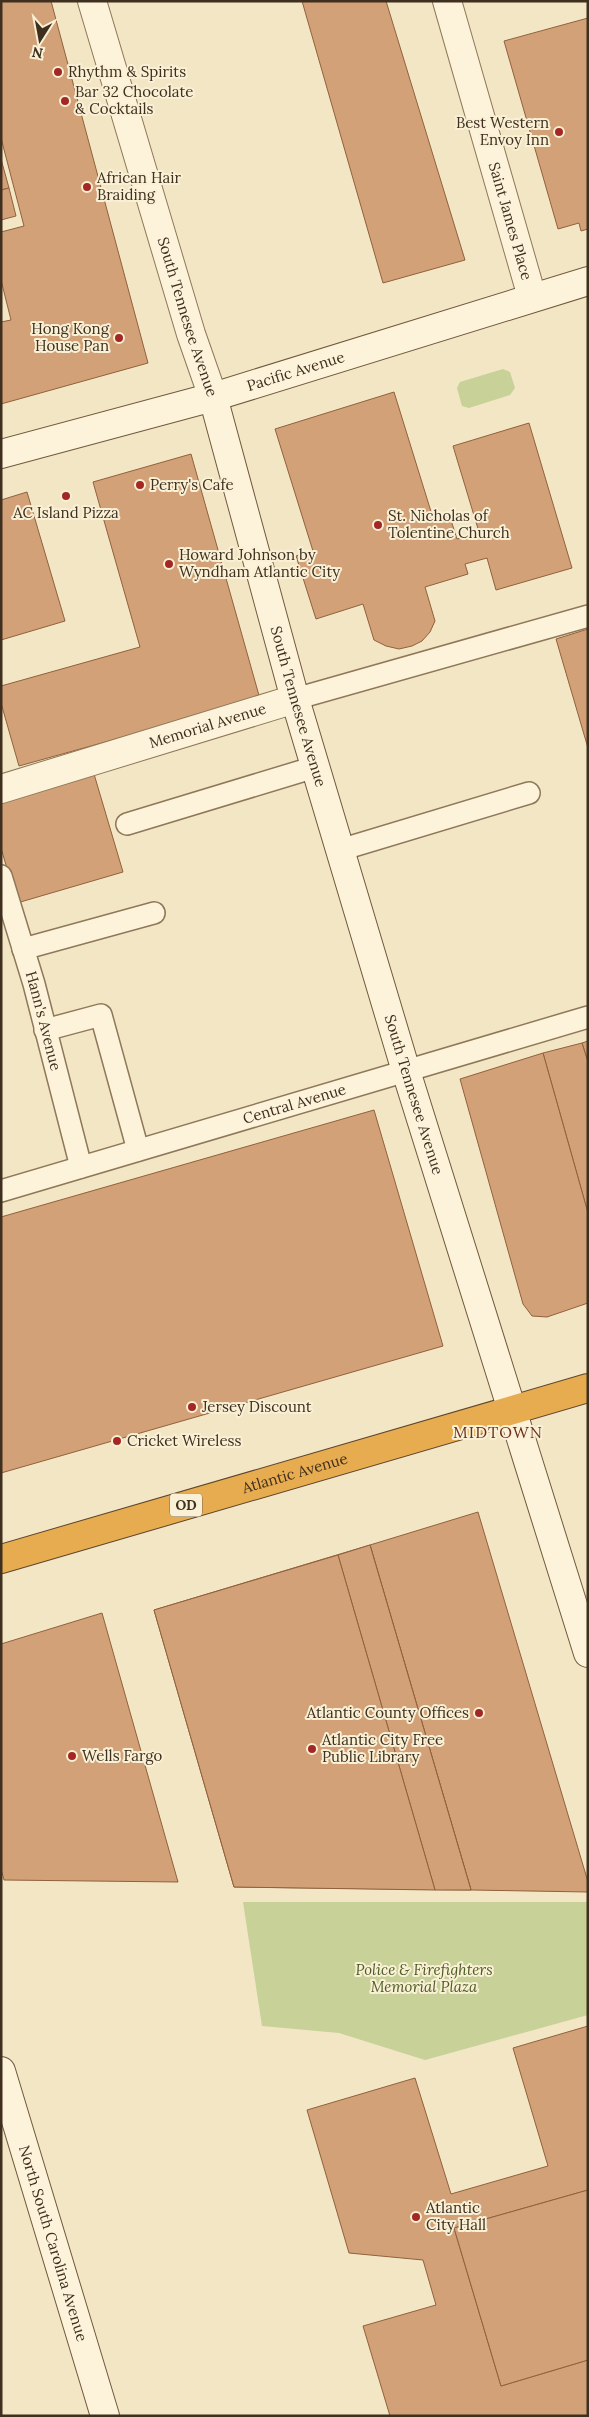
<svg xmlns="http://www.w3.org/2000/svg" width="589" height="2417" font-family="Lora,serif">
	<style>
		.green { fill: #c8d198 }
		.building { fill: #d3a178; stroke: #90613d }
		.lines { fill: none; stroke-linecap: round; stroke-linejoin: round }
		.lane-casing { stroke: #8f7859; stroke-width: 24 }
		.street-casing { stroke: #8f7859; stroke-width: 30 }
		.secondary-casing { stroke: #71593c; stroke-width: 30 }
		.highway-casing { stroke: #5d452d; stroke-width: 30 }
		.lane { stroke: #fcf3da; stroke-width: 21 }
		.street { stroke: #fcf3da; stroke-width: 28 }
		.secondary { stroke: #fcf3da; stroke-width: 28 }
		.highway { stroke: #e7ab50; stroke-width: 28 }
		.poi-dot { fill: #a32824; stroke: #f9f0d6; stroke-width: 2 }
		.labels { text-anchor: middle; stroke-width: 4; stroke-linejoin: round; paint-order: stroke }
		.shield { fill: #f9f0d6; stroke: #766955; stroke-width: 1 }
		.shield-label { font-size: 14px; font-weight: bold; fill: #3e2f1e }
		.poi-label { font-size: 15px; fill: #3e2f1e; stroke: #f9f0d6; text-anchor: start }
		.street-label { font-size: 15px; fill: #3e2f1e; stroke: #f9f0d6 }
		.park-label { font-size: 15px; font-style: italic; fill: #4c5c23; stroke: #f9f0d6 }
		.neighbourhood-label { font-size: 16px; letter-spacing: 1px; fill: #6e2f1a; stroke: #f9f0d6 }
	</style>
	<rect width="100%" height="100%" fill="#f2e6c5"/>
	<g class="green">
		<path d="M503,369L510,372L515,388L510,395L469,408L462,406L457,388L460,382Z"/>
		<path d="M243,1902H588V2015L425,2060L339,2033L262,2026Z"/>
	</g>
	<g class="building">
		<path d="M1,1H51L148,363L1,404V322L11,320L1,280V232L24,226L1,138Z"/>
		<path d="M302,1H386L465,260L383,283Z"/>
		<path d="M588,18V229L581,231L579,223L558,229L504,41Z"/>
		<path d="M1,159L9,188L1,190Z"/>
		<path d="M9,188L16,216L1,220V190Z"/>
		<path d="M394,392L433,518L449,514L457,539L479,532L453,446L529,423L572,568L496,590L487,558L465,564L468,574L425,587L435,621L430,632L422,641L412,646L399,649L386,646L374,640L363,604L316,619L296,556L313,551L275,429Z"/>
		<path d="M191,454L260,699L19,766L1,703V686L140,647L93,482Z"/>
		<path d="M27,492L65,621L1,640V500Z"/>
		<path d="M588,629V748L556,639Z"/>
		<path d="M94,774L123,872L17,903L1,848V800Z"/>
		<path d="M588,1041V1062L582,1043Z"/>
		<path d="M582,1043L588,1062V1213L543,1053Z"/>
		<path d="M543,1053L588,1213V1303L547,1317L532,1316L523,1304L460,1079Z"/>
		<path d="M374,1110L443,1346L1,1473V1217Z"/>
		<path d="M478,1512L588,1882V1892L471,1890L370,1545Z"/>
		<path d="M370,1545L471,1890L234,1887L154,1610Z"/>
		<path d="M370,1545L471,1890H435L338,1555Z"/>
		<path d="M338,1555L435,1890L234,1887L154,1610Z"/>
		<path d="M102,1613L178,1882L4,1880L1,1869V1644Z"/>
		<path d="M588,2026V2190L454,2228L501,2386L588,2360V2416H390L363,2326L436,2305L423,2260L349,2253L307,2110L415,2078L451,2194L548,2166L513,2048Z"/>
		<path d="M588,2190V2360L501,2386L454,2228Z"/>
	</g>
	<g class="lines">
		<g class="lane-casing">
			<g id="lane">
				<path d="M295,699L588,616"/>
				<path d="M127,824L315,767"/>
				<path d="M340,850L529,793"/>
				<path id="s1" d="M1,876L34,984L81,1167"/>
				<path d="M23,949L154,913"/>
				<path d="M45,1030L101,1015L138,1150"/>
				<path id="s2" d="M1,1191L588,1017"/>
			</g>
		</g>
		<g class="street-casing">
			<g id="street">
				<path id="s3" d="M92,1L191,334L213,397"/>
				<path id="s4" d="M447,1L532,297"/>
				<path id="s5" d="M1,789L295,699"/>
			</g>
		</g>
		<g class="secondary-casing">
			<g id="secondary">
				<path id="s6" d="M213,397L295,699L406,1071L588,1653"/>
				<path id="s7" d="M1,454L213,397L588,281"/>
				<path id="s8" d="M1,2071L105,2416"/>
			</g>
		</g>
		<g class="highway-casing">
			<g id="highway">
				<path id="s9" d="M1,1559L588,1388"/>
			</g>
		</g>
		<use href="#lane" class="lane"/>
		<use href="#street" class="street"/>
		<use href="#secondary" class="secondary"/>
		<use href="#highway" class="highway"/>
	</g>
	<g class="poi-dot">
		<circle cx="58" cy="72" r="5"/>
		<circle cx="65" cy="101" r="5"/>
		<circle cx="559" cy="132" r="5"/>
		<circle cx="87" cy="187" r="5"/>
		<circle cx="119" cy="338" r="5"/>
		<circle cx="140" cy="485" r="5"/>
		<circle cx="66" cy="496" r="5"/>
		<circle cx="378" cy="525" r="5"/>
		<circle cx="169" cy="564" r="5"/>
		<circle cx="192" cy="1407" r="5"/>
		<circle cx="117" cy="1441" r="5"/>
		<circle cx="479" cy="1713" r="5"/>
		<circle cx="312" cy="1749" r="5"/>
		<circle cx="72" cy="1756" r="5"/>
		<circle cx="416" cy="2217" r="5"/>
	</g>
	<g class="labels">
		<rect class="shield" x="170" y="1493.5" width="32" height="23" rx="4"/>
		<g class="shield-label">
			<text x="186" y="1510">OD</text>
		</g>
		<g class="poi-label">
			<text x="68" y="77">Rhythm &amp; Spirits</text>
			<text x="75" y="97">Bar 32 Chocolate<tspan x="75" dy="17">&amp; Cocktails</tspan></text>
			<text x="549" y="128" text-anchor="end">Best Western<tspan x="549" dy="17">Envoy Inn</tspan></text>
			<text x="97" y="183">African Hair<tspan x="97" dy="17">Braiding</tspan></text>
			<text x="109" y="334" text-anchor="end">Hong Kong<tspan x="109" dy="17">House Pan</tspan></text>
			<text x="150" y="490">Perry's Cafe</text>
			<text x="66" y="518" text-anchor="middle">AC Island Pizza</text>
			<text x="388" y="521">St. Nicholas of<tspan x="388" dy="17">Tolentine Church</tspan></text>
			<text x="179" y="560">Howard Johnson by<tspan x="179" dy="17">Wyndham Atlantic City</tspan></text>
			<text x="202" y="1412">Jersey Discount</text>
			<text x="127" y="1446">Cricket Wireless</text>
			<text x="469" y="1718" text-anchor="end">Atlantic County Offices</text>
			<text x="322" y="1745">Atlantic City Free<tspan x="322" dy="17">Public Library</tspan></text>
			<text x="82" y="1761">Wells Fargo</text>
			<text x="426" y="2213">Atlantic<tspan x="426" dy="17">City Hall</tspan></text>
		</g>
		<g class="street-label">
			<text dy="5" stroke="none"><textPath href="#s4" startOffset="229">Saint James Place</textPath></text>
			<text dy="5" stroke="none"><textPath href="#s3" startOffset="330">South Tennesee Avenue</textPath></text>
			<text dy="5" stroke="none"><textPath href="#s7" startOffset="306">Pacific Avenue</textPath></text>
			<text dy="5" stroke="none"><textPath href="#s6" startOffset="321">South Tennesee Avenue</textPath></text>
			<text dy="5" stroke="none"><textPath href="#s5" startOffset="216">Memorial Avenue</textPath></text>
			<text dy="5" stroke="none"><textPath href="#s1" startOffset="151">Hann's Avenue</textPath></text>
			<text dy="5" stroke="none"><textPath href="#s6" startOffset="726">South Tennesee Avenue</textPath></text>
			<text dy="5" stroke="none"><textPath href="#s2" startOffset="306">Central Avenue</textPath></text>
			<text dy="5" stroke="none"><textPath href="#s9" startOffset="306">Atlantic Avenue</textPath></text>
			<text dy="5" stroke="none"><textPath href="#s8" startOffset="180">North South Carolina Avenue</textPath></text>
		</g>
		<g class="park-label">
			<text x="424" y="1975">Police &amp; Firefighters<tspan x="424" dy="17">Memorial Plaza</tspan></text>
		</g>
		<g class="neighbourhood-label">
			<text x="498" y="1438">MIDTOWN</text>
		</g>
	</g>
	<rect width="589" height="2417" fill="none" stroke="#3e2f1e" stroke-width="5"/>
	<g transform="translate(40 40) rotate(191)" stroke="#f9f0d6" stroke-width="4" paint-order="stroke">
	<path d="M0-4L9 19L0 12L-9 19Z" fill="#3e2f1e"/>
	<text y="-8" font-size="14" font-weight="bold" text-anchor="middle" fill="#3e2f1e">N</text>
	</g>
</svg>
